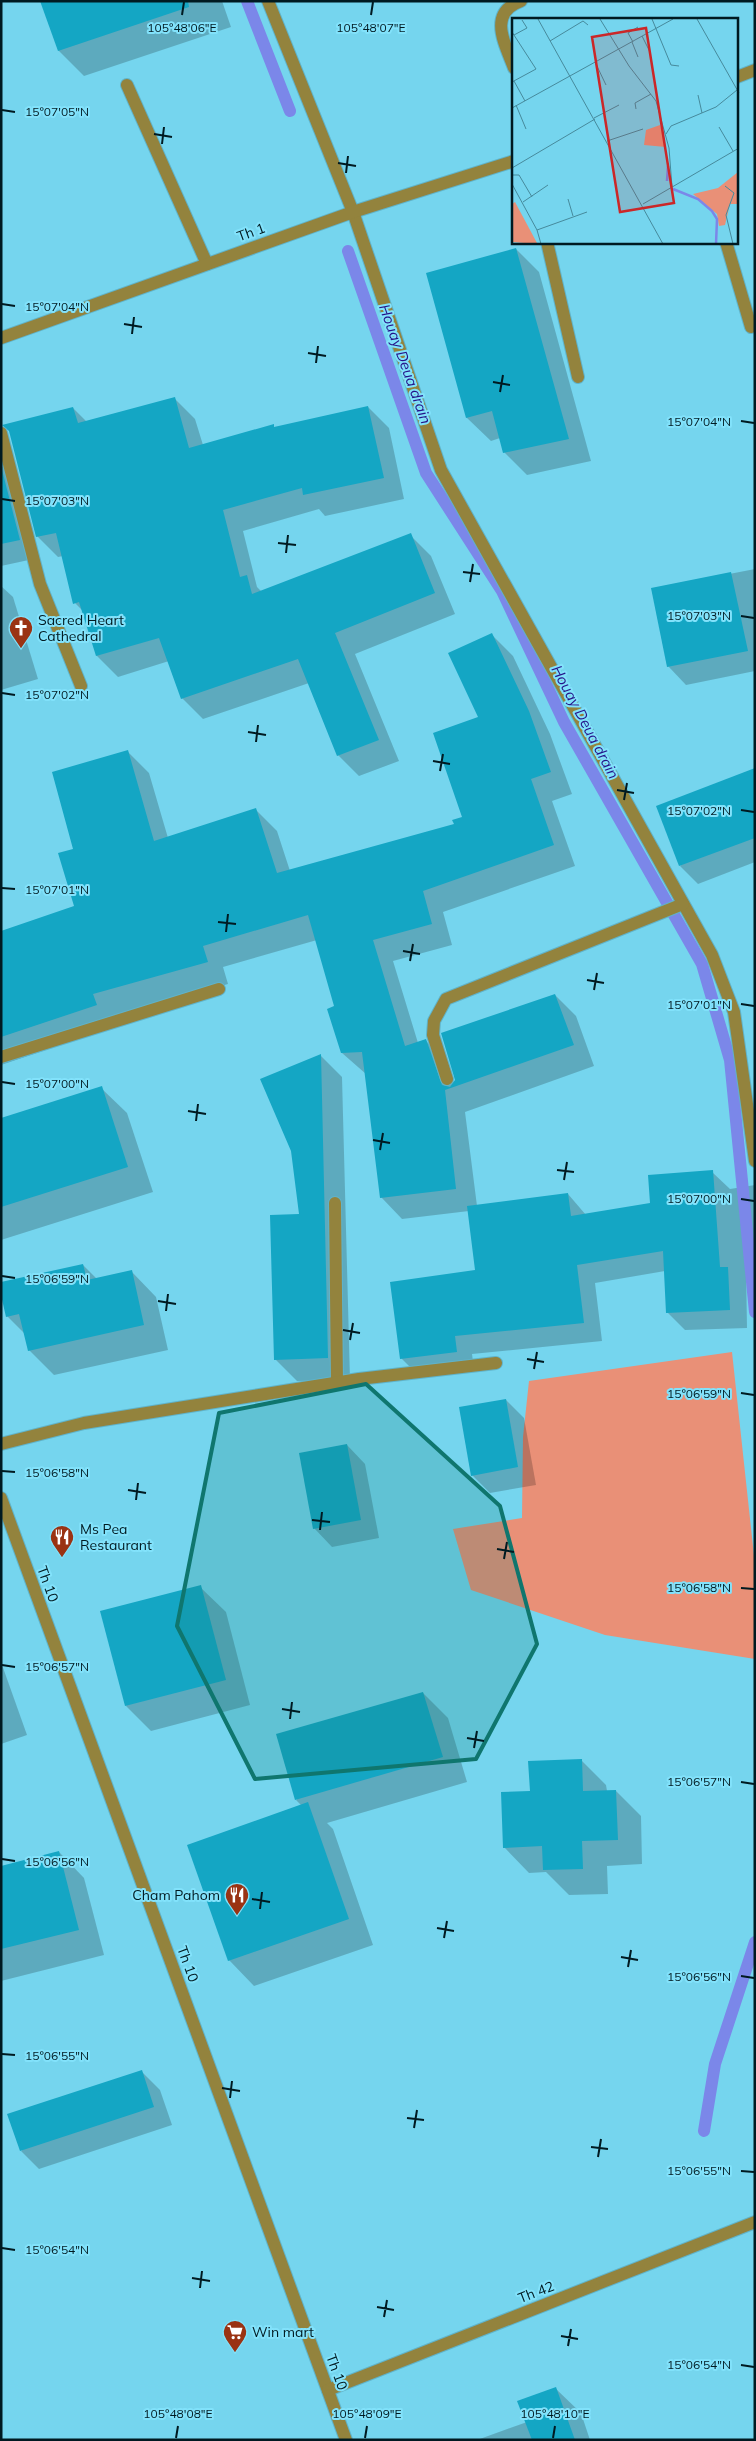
<svg xmlns="http://www.w3.org/2000/svg" width="756" height="2441" font-family="Mulish,sans-serif">
	<style>
		.green { fill: #e99077 }
		.shadow { fill: #0003 }
		.lines { fill: none; stroke-linecap: round; stroke-linejoin: round }
		.stream { stroke: #7b87e9; stroke-width: 12 }
		.building { fill: #14a6c4 }
		.minor-casing { stroke: #60b3c9; stroke-width: 14 }
		.minor { stroke: #93833d; stroke-width: 12 }
		.marked { fill: #0f766e; fill-opacity: 0.2; stroke: #0f766e; stroke-width: 4; stroke-linejoin: round }
		.ticks { fill: none; stroke: #001a21; stroke-width: 2 }
		.labels { text-anchor: middle; stroke-width: 4; stroke-linejoin: round; paint-order: stroke }
		.street-label { font-size: 14px; fill: #001a21; stroke: #82e2fb }
		.poi-label { font-size: 14px; fill: #001a21; stroke: #82e2fb; text-anchor: start }
		.water-label { font-size: 15px; font-style: italic; fill: #251388; stroke: #82e2fb }
		.inset-river { fill: none; stroke: #7b87e9; stroke-width: 2.5 }
		.inset-road { fill: none; stroke: #468a9c; stroke-width: 1 }
		.view { fill: #cb2728; fill-opacity: 0.15; stroke: #cb2728; stroke-width: 2.5 }
		.inset-edge { fill: none; stroke: #001a21; stroke-width: 2.5 }
		.ticks-label { font-size: 12px; text-anchor: middle; fill: #001a21; stroke: #82e2fb; stroke-width: 4; stroke-linejoin: round; paint-order: stroke }
	</style>
	<rect width="100%" height="100%" fill="#75d5ee"/>
	<path class="green" d="M732,1352L755,1565V1659L605,1635L471,1590L453,1529L522,1518L523,1437L529,1381Z"/>
	<g class="shadow">
		<path d="M42,1H222L231,27L84,76L59,51Z"/>
		<path d="M516,249L539,272L591,461L527,475L504,452L500,438L491,441L467,418L428,274Z"/>
		<path d="M174,398L195,419L203,445L273,426L275,428L368,407L389,428L404,499L325,516L319,509L243,531L257,587L262,592L410,535L431,556L455,614L355,654L399,761L359,776L338,755L309,683L203,719L182,698L169,661L118,677L97,656L84,612L75,603L63,556L58,557L37,536L73,408L87,422Z"/>
		<path d="M1,465L18,482L38,558L1,566Z"/>
		<path d="M755,569V671L686,685L668,666L652,589Z"/>
		<path d="M1,586L13,597L38,679L1,690Z"/>
		<path d="M492,635L513,656L550,734L572,794L552,801L575,866L443,912L452,945L393,961L418,1043L425,1040L447,1062L454,1083L555,995L576,1016L594,1066L465,1112L477,1206L568,1194L586,1215L651,1204L712,1172L730,1189L755,1185V1266L746,1267L747,1328L685,1330L667,1312L665,1271L595,1283L602,1341L472,1354L474,1369L419,1376L401,1358L477,1271L469,1211L402,1219L381,1197L366,1074L342,1053L336,1007L317,940L223,967L228,984L114,1016L117,1026L1,1065V932L75,907V850L128,752L149,773L168,838L256,810L277,831L290,871L456,825L463,817Z"/>
		<path d="M755,778V862L698,884L680,866Z"/>
		<path d="M320,1055L342,1077L350,1380L297,1381L275,1359L300,1216Z"/>
		<path d="M101,1088L127,1113L153,1192L1,1240V1119Z"/>
		<path d="M83,1265L97,1279L131,1271L156,1297L168,1350L54,1375L29,1350L25,1334L7,1316Z"/>
		<path d="M506,1400L524,1418L536,1485L490,1493L472,1475Z"/>
		<path d="M347,1445L365,1464L379,1538L332,1547L314,1528Z"/>
		<path d="M200,1587L226,1612L250,1705L151,1731L126,1706Z"/>
		<path d="M1,1662L27,1735L1,1744Z"/>
		<path d="M423,1693L448,1718L467,1782L327,1823L333,1829L373,1945L254,1986L229,1960L302,1806L296,1800Z"/>
		<path d="M581,1760L606,1785L607,1791H616L641,1816L642,1864L607,1866L608,1894L569,1895L546,1872L529,1873L504,1847L531,1792Z"/>
		<path d="M59,1852L84,1878L104,1955L1,1981V1867Z"/>
		<path d="M141,2071L160,2090L172,2125L39,2169L21,2151Z"/>
		<path d="M555,2388L581,2413L590,2440H477L527,2422Z"/>
	</g>
	<g class="lines">
		<g class="stream">
			<path d="M247,1L290,111"/>
			<path d="M348,251L426,473L502,591L564,722L702,964L730,1060L755,1312"/>
			<path d="M704,2131L715,2064L755,1942"/>
		</g>
	</g>
	<g class="building">
		<path d="M40,1H188L189,7L58,51Z"/>
		<path d="M516,248L569,439L503,453L492,411L466,418L426,273Z"/>
		<path d="M175,397L189,448L274,424V427L368,406L384,478L303,495L302,488L223,510L240,577L247,575L252,594L411,533L435,593L335,633L379,740L337,756L298,659L181,699L159,638L96,656L79,602L73,604L56,533L36,537L9,431L2,425L73,407L78,423Z"/>
		<path d="M1,466L20,540L1,544Z"/>
		<path d="M731,572L748,651L667,667L651,588Z"/>
		<path d="M492,633L529,711L551,772L531,779L554,845L423,891L432,924L373,940L405,1046L426,1039L442,1085L450,1087L455,1080L441,1033L555,994L574,1045L445,1090L456,1189L380,1198L362,1052L341,1053L327,1009L334,1006L308,915L203,946L208,962L93,994L97,1005L1,1037V931L74,906L58,853L73,849L52,772L128,750L154,841L256,808L277,873L454,824L452,820L462,817L433,733L478,717L448,653Z"/>
		<path d="M755,768V838L679,866L656,806Z"/>
		<path d="M321,1054L328,1358L274,1360L270,1215L299,1214L291,1151L260,1079Z"/>
		<path d="M102,1086L128,1167L1,1207V1118Z"/>
		<path d="M713,1170L720,1267H728L730,1310L666,1313L663,1251L577,1265L584,1323L455,1336L457,1352L400,1359L390,1282L475,1270L467,1206L568,1193L571,1216L650,1203L648,1175Z"/>
		<path d="M83,1264L87,1280L132,1270L144,1325L28,1351L19,1314L6,1317L1,1295V1282Z"/>
		<path d="M506,1399L518,1467L471,1476L459,1407Z"/>
		<path d="M347,1444L361,1520L313,1529L299,1453Z"/>
		<path d="M201,1585L226,1680L125,1706L100,1611Z"/>
		<path d="M423,1692L443,1757L295,1800L276,1734Z"/>
		<path d="M582,1759L583,1791L616,1790L618,1840L582,1841L583,1869L543,1870L542,1846L503,1848L501,1792L530,1791L528,1761Z"/>
		<path d="M308,1802L349,1919L228,1961L187,1845Z"/>
		<path d="M59,1851L79,1930L1,1949V1866Z"/>
		<path d="M142,2070L154,2107L20,2151L7,2114Z"/>
		<path d="M556,2387L575,2440H532L517,2401Z"/>
	</g>
	<g class="lines">
		<g class="minor-casing">
			<g id="minor">
				<path d="M268,1L353,212L441,470L712,955L734,1012L755,1161"/>
				<path d="M514,68C505,44 487,13 521,1"/>
				<path d="M737,77L755,70"/>
				<path d="M127,85L207,264"/>
				<path d="M547,242L578,377"/>
				<path d="M726,242L751,327"/>
				<path d="M1,338L353,212L514,161"/>
				<path d="M1,433L40,584L81,686"/>
				<path d="M1,1057L219,989"/>
				<path d="M447,1079L433,1035L434,1021L446,999L683,904"/>
				<path d="M335,1203L337,1383"/>
				<path d="M1,1444L84,1423L359,1379L496,1363"/>
				<path d="M1,1498L346,2440"/>
				<path d="M328,2390L755,2222"/>
			</g>
		</g>
		<use href="#minor" class="minor"/>
	</g>
	<path class="marked" d="M366,1384L500,1506L537,1644L476,1759L255,1779L177,1626L219,1413Z"/>
	<path class="ticks" d="M182,15L184,2M371,15L373,2M2,110L15,112M154,134L172,137M162,144L164,127M338,163L356,166M346,173L348,156M2,304L15,306M124,324L142,327M132,334L134,317M308,353L326,356M316,363L318,346M493,382L510,385M500,392L503,375M741,421L754,423M2,499L15,501M278,543L296,545M286,553L288,535M463,572L480,574M470,582L473,564M741,616L754,618M2,693L15,695M248,732L266,735M256,742L258,725M433,761L450,764M440,771L443,754M617,790L634,793M624,800L627,783M741,810L754,812M2,888L15,889M218,922L236,924M226,932L228,914M403,951L420,954M410,961L413,944M587,980L604,983M594,990L597,973M741,1004L754,1006M2,1082L15,1084M188,1111L206,1114M196,1121L198,1104M373,1140L390,1143M380,1150L383,1133M557,1170L574,1172M564,1180L567,1162M741,1199L754,1201M2,1276L15,1278M158,1301L176,1304M166,1311L168,1294M343,1330L360,1333M350,1340L353,1323M527,1359L544,1362M534,1369L537,1352M741,1393L754,1395M2,1471L15,1472M128,1490L146,1493M136,1500L138,1483M312,1520L330,1522M320,1530L322,1512M497,1549L514,1552M504,1559L507,1542M741,1588L754,1589M2,1665L15,1667M282,1709L300,1712M290,1719L292,1702M467,1738L484,1741M474,1748L477,1731M741,1782L754,1784M2,1859L15,1861M252,1899L270,1902M260,1909L262,1892M437,1928L454,1931M444,1938L447,1921M621,1957L638,1960M628,1967L631,1950M741,1976L754,1978M2,2054L15,2055M222,2088L240,2091M230,2098L232,2081M407,2118L424,2120M414,2128L417,2110M591,2147L608,2149M598,2157L601,2139M741,2171L754,2172M2,2248L15,2250M192,2278L210,2281M200,2288L202,2271M377,2307L394,2310M384,2317L387,2300M561,2336L578,2339M568,2346L571,2329M741,2365L754,2367M176,2438L178,2426M365,2438L367,2426M553,2438L555,2426"/>
	<defs>
		<g id="church-pin" transform="scale(1.25)"><path d="M0 17L-7.5 6A9.5 9.5 0 1 1 7.5 6Z" fill="#9a3313" stroke="#82e2fb"/><path d="M-1.2-6h2.4v3.5h3.3v2.4h-3.3V6h-2.4V-.1h-3.3v-2.4h3.3Z" fill="#fff"/></g>
		<g id="restaurant-pin" transform="scale(1.25)"><path d="M0 17L-7.5 6A9.5 9.5 0 1 1 7.5 6Z" fill="#9a3313" stroke="#82e2fb"/><path d="M-5-6h1v4h1v-4h1v4h1v-4h1v5L-1.5 .5V6h-2V.5L-5-1ZM5-6V6H3V1.5H1.5Q1.5-4 5-6Z" fill="#fff"/></g>
		<g id="supermarket-pin" transform="scale(1.25)"><path d="M0 17L-7.5 6A9.5 9.5 0 1 1 7.5 6Z" fill="#9a3313" stroke="#82e2fb"/><path d="M-6-5.5h2.5l.6 2H6L4.5 2H-2.5L-4.4-4H-6ZM-1.5 3.2a1.3 1.3 0 1 0 .1 0ZM3 3.2a1.3 1.3 0 1 0 .1 0Z" fill="#fff"/></g>
	</defs>
	<g fill-rule="evenodd">
		<use href="#church-pin" x="21" y="628"/>
		<use href="#restaurant-pin" x="62" y="1537"/>
		<use href="#restaurant-pin" x="237" y="1895"/>
		<use href="#supermarket-pin" x="235" y="2332"/>
	</g>
	<g class="labels">
		<g class="street-label">
			<text transform="translate(251 232) rotate(-20)" y="5">Th 1</text>
			<text transform="translate(48 1584) rotate(70)" y="5">Th 10</text>
			<text transform="translate(188 1964) rotate(70)" y="5">Th 10</text>
			<text transform="translate(536 2292) rotate(-21)" y="5">Th 42</text>
			<text transform="translate(337 2372) rotate(70)" y="5">Th 10</text>
		</g>
		<g class="poi-label">
			<text x="38" y="625">Sacred Heart<tspan x="38" dy="16">Cathedral</tspan></text>
			<text x="80" y="1534">Ms Pea<tspan x="80" dy="16">Restaurant</tspan></text>
			<text x="220" y="1900" text-anchor="end">Cham Pahom</text>
			<text x="252" y="2337">Win mart</text>
		</g>
		<g class="water-label">
			<text transform="translate(405 364) rotate(70)" y="5">Houay Deua drain</text>
			<text transform="translate(585 722) rotate(62)" y="5">Houay Deua drain</text>
		</g>
	</g>
	<g transform="translate(512 18)">
		<rect width="226" height="226" fill="#75d5ee"/>
		<path d="M148,107L154,129L132,127L134,112ZM226,154V186H218L213,207L207,208L205,196L181,176L206,170ZM3,184L25,225L24,226L0,224V186Z" fill="#e99077"/>
		<path class="inset-river" d="M155,163L156,148M161,171L186,181L200,193L205,201L204,226"/>
		<path class="inset-road" d="M26,1L151,226M88,1L117,48L144,83L157,130L160,169M140,1L159,47L167,48M185,1L227,75M0,14L24,51L0,64M2,17L15,10L10,2M130,18L138,34M38,23L71,3L76,7M120,24L126,39M121,24L116,15L126,9M83,44L94,67M2,63L13,83M186,77L190,95M4,87L14,111M0,90L161,1M124,91L123,85L139,76M82,100L107,87M207,109L221,133M154,116L159,108L204,89L225,72M95,123L131,111M0,150L83,101M0,157H7L20,179M0,166L25,212L29,226M213,168L222,175L214,197L221,226M56,181L61,198M11,184L36,167M131,186L227,130M25,212L75,194"/>
		<path class="view" d="M134,10L162,185L108,194L80,19Z"/>
		<rect width="226" height="226" class="inset-edge"/>
	</g>
	<g class="ticks-label">
		<text x="182" y="32">105°48'06"E</text>
		<text x="371" y="32">105°48'07"E</text>
		<text x="57" y="116">15°07'05"N</text>
		<text x="57" y="311">15°07'04"N</text>
		<text x="699" y="426">15°07'04"N</text>
		<text x="57" y="505">15°07'03"N</text>
		<text x="699" y="620">15°07'03"N</text>
		<text x="57" y="699">15°07'02"N</text>
		<text x="699" y="815">15°07'02"N</text>
		<text x="57" y="894">15°07'01"N</text>
		<text x="699" y="1009">15°07'01"N</text>
		<text x="57" y="1088">15°07'00"N</text>
		<text x="699" y="1203">15°07'00"N</text>
		<text x="57" y="1283">15°06'59"N</text>
		<text x="699" y="1398">15°06'59"N</text>
		<text x="57" y="1477">15°06'58"N</text>
		<text x="699" y="1592">15°06'58"N</text>
		<text x="57" y="1671">15°06'57"N</text>
		<text x="699" y="1786">15°06'57"N</text>
		<text x="57" y="1866">15°06'56"N</text>
		<text x="699" y="1981">15°06'56"N</text>
		<text x="57" y="2060">15°06'55"N</text>
		<text x="699" y="2175">15°06'55"N</text>
		<text x="57" y="2254">15°06'54"N</text>
		<text x="699" y="2369">15°06'54"N</text>
		<text x="178" y="2418">105°48'08"E</text>
		<text x="367" y="2418">105°48'09"E</text>
		<text x="555" y="2418">105°48'10"E</text>
	</g>
	<rect width="756" height="2441" fill="none" stroke="#001a21" stroke-width="5"/>
</svg>
